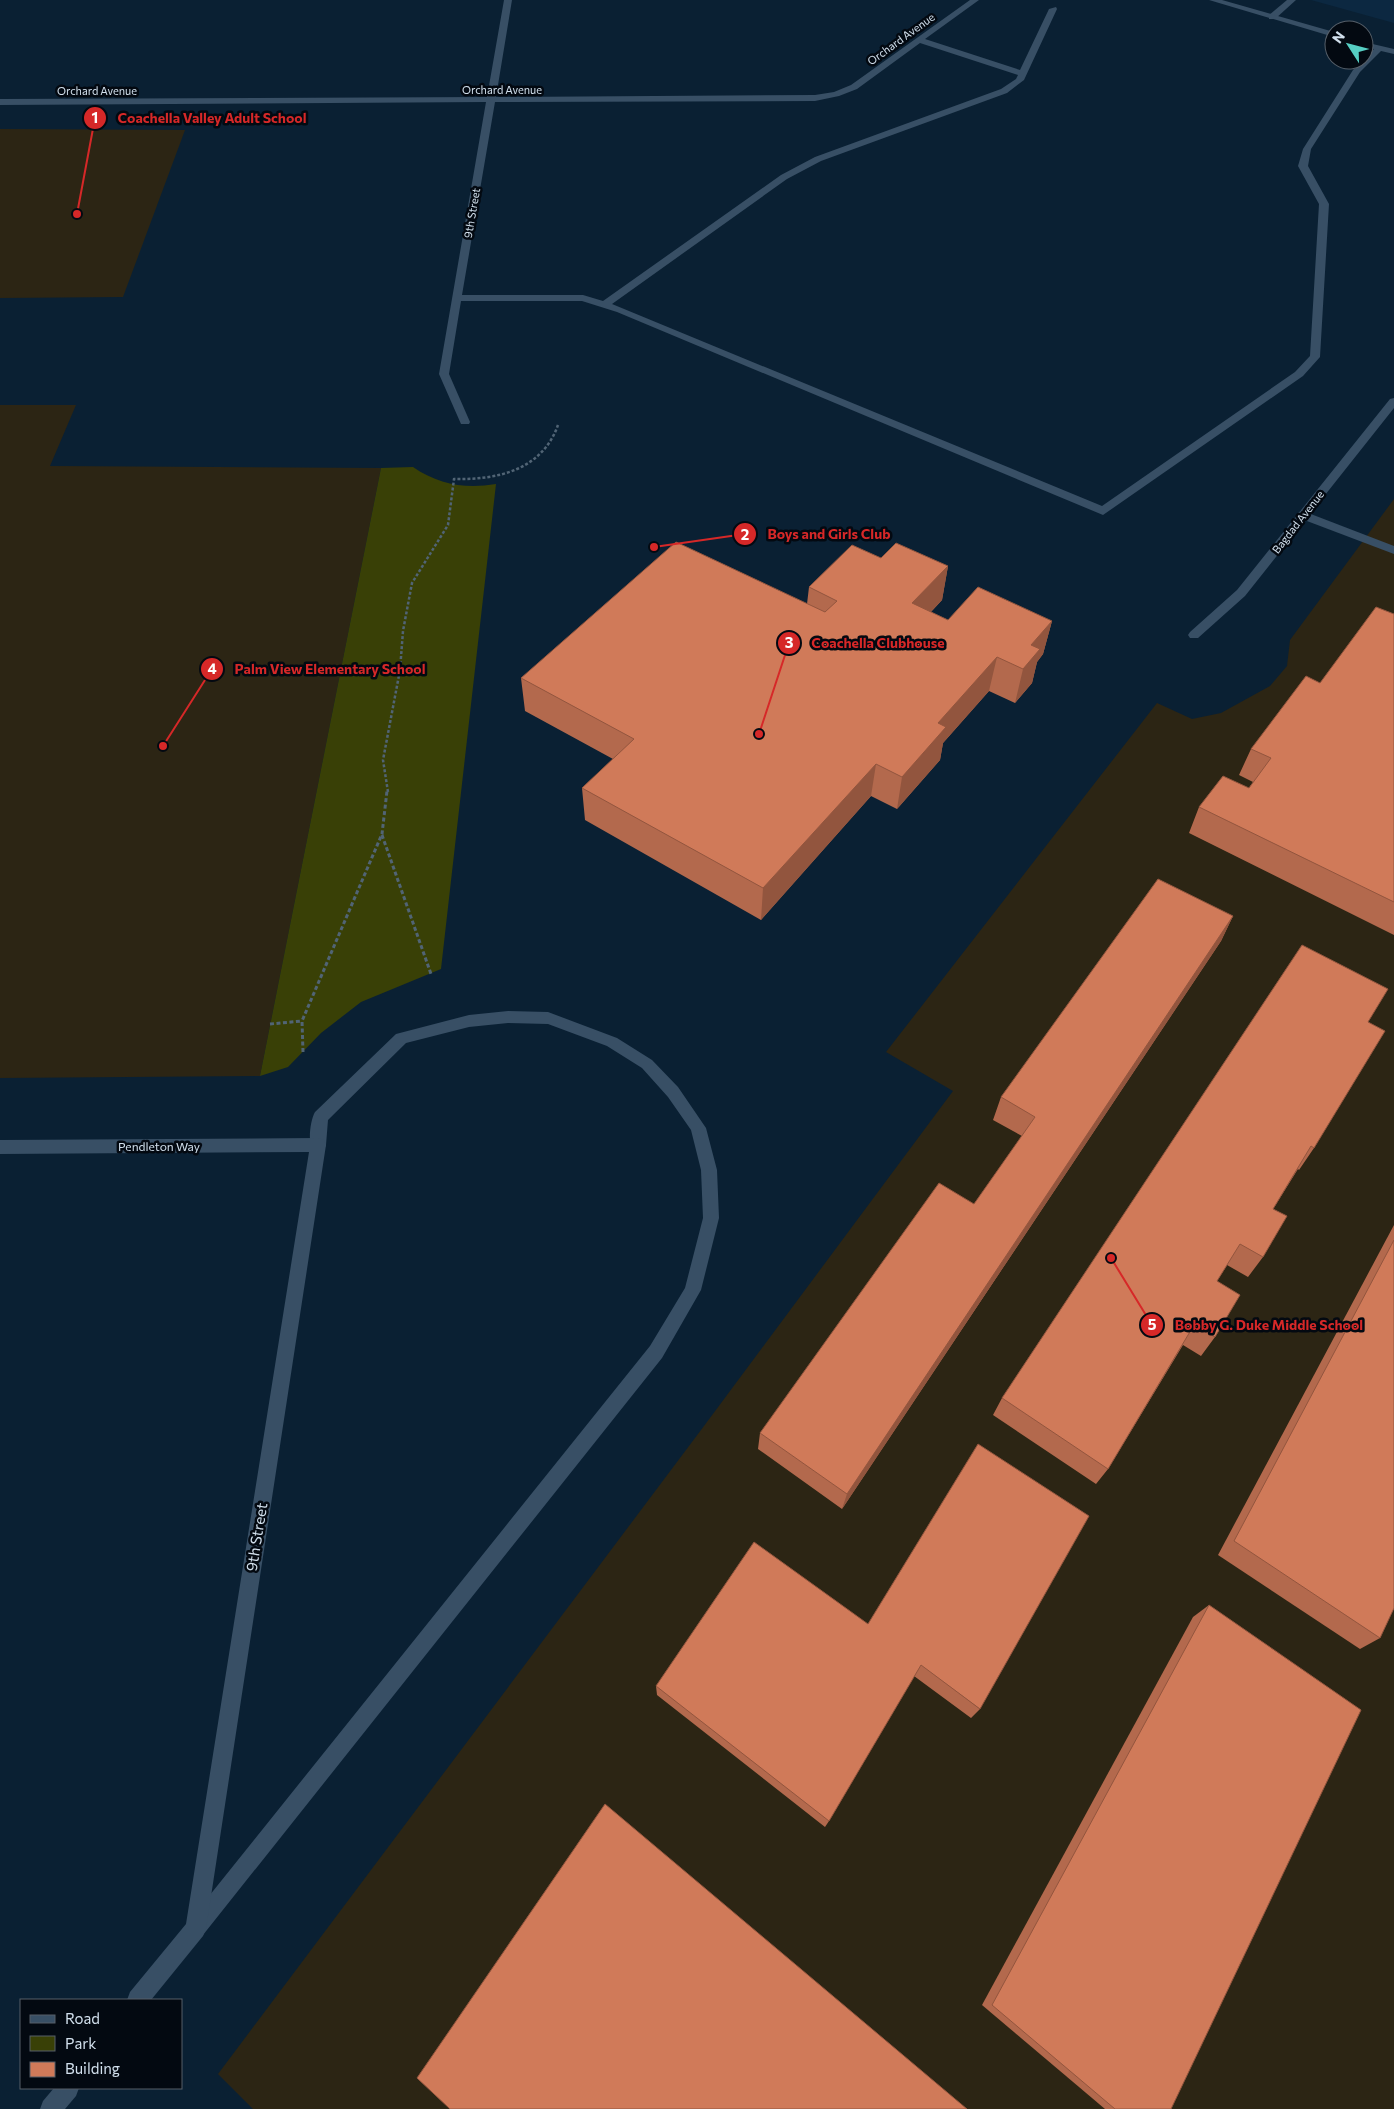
<svg xmlns="http://www.w3.org/2000/svg" width="1394" height="2109" font-family="Commissioner,sans-serif">
	<style>
		.built { fill: #0c2841 }
		.education { fill: #2c2514 }
		.green { fill: #394006 }
		.lines { fill: none; stroke-linecap: round; stroke-linejoin: round }
		.path-far1 { stroke: #516475; stroke-width: 2.5; stroke-dasharray: 3 2; stroke-linecap: butt }
		.path { stroke: #516475; stroke-width: 3; stroke-dasharray: 4 2.5; stroke-linecap: butt }
		.lane { fill: #384f65; fill-rule: evenodd }
		.street { fill: #384f65; fill-rule: evenodd }
		.wall { fill: #b3694d }
		.shaded-wall { fill: #92553e }
		.building { fill: #d07a59; stroke: #92553e }
		.labels { text-anchor: middle; stroke-width: 5; stroke-linejoin: round; paint-order: stroke }
		.far-street-label { font-size: 11px; fill: #d2e0ed; stroke: #030911 }
		.street-label { font-size: 12px; fill: #d2e0ed; stroke: #030911 }
		.near-street-label { font-size: 15px; fill: #d2e0ed; stroke: #030911 }
		.leader { fill: none; stroke: #d62828; stroke-width: 2 }
		.callout-dot { fill: #d62828; stroke: #030911; stroke-width: 2 }
		.mark-label { font-size: 15px; text-anchor: middle; font-weight: bold; fill: #fff }
		.callout-label { font-size: 14px; text-anchor: middle; font-weight: bold; fill: #d62828; stroke: #030911; stroke-width: 5; stroke-linejoin: round; paint-order: stroke }
	</style>
	<rect width="100%" height="100%" fill="#0a2033"/>
	<path class="built" d="M1311,0H1394V23Z"/>
	<g class="education">
		<path d="M0,129L185,130L123,297L0,298Z"/>
		<path d="M0,405H76L50,466L381,468L260,1076L0,1078Z"/>
		<path d="M1394,499V2109H253L218,2074L704,1426L953,1091L886,1052L1157,703L1192,719L1221,713L1270,686L1287,666L1290,640Z"/>
	</g>
	<path class="green" d="M413,467C439,485 466,489 496,484L441,969L361,1002L321,1033L288,1067L260,1076L381,468Z"/>
	<g class="lines">
		<path class="path-far1" d="M388,792L383,760L400,670L403,631L412,583L448,525L454,479C498,480 542,470 558,425"/>
		<g class="path">
			<path d="M382,835L431,974"/>
			<path d="M270,1024L302,1021"/>
			<path d="M303,1052L302,1021L382,834L387,791"/>
		</g>
		<g class="lane">
			<path d="M1287,0H1296L1275,19H1269V15Z"/>
			<path d="M1303,511L1394,546V554L1299,518L1297,515L1299,512Z"/>
			<path d="M508,1011L548,1012L617,1038L652,1060L678,1087L706,1128L717,1170L719,1218L701,1290L662,1358L203,1935L196,1938L189,1935L186,1928L189,1921L650,1346L685,1288L703,1218L701,1170L691,1130L668,1097L642,1068L607,1046L548,1024L508,1023L469,1027L406,1043L328,1120L326,1145L324,1150L318,1152L312,1150C308,1141 310,1121 315,1112L396,1034L469,1015Z"/>
		</g>
		<g class="street">
			<path d="M504,0H512L496,97L815,95L834,92L851,85L970,0H979L925,39L1020,70L1049,9L1056,7L1057,9L1024,80L1007,93L821,161L787,179L612,304L1102,506L1295,372L1310,356L1319,204L1298,166L1303,149L1353,70L1374,49L1364,47V42L1394,49V54L1381,51L1360,72L1311,149L1308,166L1329,204L1320,357L1303,376L1103,515L617,312L582,301H461L449,374L470,422L469,424H461L439,374L486,102L0,105V99L487,97ZM920,43L1018,75L1016,79L1001,89L815,157L781,175L603,301L583,295H462L495,102L815,101L839,96L857,89Z"/>
			<path d="M1209,0H1222L1334,32V37Z"/>
			<path d="M1394,398V408L1245,596L1198,638H1190L1188,635L1190,632L1237,590L1390,399Z"/>
			<path d="M318,1138L324,1140L326,1145L206,1929L203,1936L151,2000H127L130,1992L186,1924L309,1152L0,1154V1140Z"/>
			<path d="M54,2088H79L76,2096L65,2109H40L43,2101Z"/>
		</g>
	</g>
	<g class="wall">
		<path d="M948,566L942,600L931,612L948,620L1052,621L1043,654L1037,662L1032,683L1015,703L989,691L943,743L940,760L897,809L871,796L761,920L585,820L582,788L613,759L525,711L521,678L807,604L809,587Z"/>
		<path d="M1394,614V935L1189,833L1199,807L1249,788L1253,782L1239,775L1251,749L1320,683Z"/>
		<path d="M1233,916L1221,941L842,1509L758,1449L760,1433L974,1204L1022,1136L993,1120L1001,1097Z"/>
		<path d="M1368,1022L1314,1148L1299,1170L1298,1169L1273,1209L1263,1257L1248,1277L1227,1265L1217,1281L1215,1337L1201,1356L1183,1345L1108,1469L1096,1484L993,1415L1002,1398Z"/>
		<path d="M1394,1225V1608L1380,1638L1360,1649L1218,1555Z"/>
		<path d="M1209,1605L1171,2109H1105L982,2005L1193,1617Z"/>
		<path d="M868,1624L980,1709L971,1718L914,1676L829,1821L825,1827L657,1695L656,1686Z"/>
	</g>
	<g class="shaded-wall">
		<path d="M948,566L942,600L907,637L912,603Z"/>
		<path d="M1052,621L1043,654L1037,662L1032,683L1015,703L1023,669L1031,645Z"/>
		<path d="M997,657L989,691L943,743L940,760L897,809L902,777L938,723Z"/>
		<path d="M876,764L871,796L761,920L763,888Z"/>
		<path d="M1233,916L1221,941L842,1509L847,1494Z"/>
	</g>
	<g class="building">
		<path d="M676,542L825,612L837,601L809,587L852,545L881,558L896,543L948,566L912,603L948,620L978,587L1052,621L1031,645L1040,649L1023,669L997,657L938,723L946,727L902,777L876,764L763,888L582,788L634,739L521,678Z"/>
		<path d="M1376,607L1394,614V902L1199,807L1223,776L1249,788L1271,758L1251,749L1306,676L1320,683Z"/>
		<path d="M1158,879L1233,916L847,1494L760,1433L939,1183L974,1204L1035,1117L1001,1097Z"/>
		<path d="M1302,945L1388,989L1368,1022L1385,1031L1314,1148L1311,1146L1273,1209L1287,1216L1263,1257L1240,1244L1217,1281L1240,1295L1215,1337L1194,1325L1108,1469L1002,1398Z"/>
		<path d="M1394,1240V1608L1380,1638L1234,1541Z"/>
		<path d="M978,1444L1089,1516L980,1709L921,1665L829,1821L656,1686L754,1542L868,1624Z"/>
		<path d="M1209,1605L1361,1710L1171,2109H1115L992,2005Z"/>
		<path d="M605,1804L967,2109H450L417,2078Z"/>
	</g>
	<g class="labels">
		<g class="far-street-label">
			<text transform="translate(901 39) rotate(-36)" y="4">Orchard Avenue</text>
			<text x="502" y="94">Orchard Avenue</text>
			<text x="97" y="95">Orchard Avenue</text>
			<text transform="translate(472 213) rotate(-80)" y="4">9th Street</text>
			<text transform="translate(1298 522) rotate(-52)" y="4">Bagdad Avenue</text>
		</g>
		<g class="street-label">
			<text x="159" y="1151">Pendleton Way</text>
		</g>
		<g class="near-street-label">
			<text transform="translate(257 1537) rotate(-81)" y="5">9th Street</text>
		</g>
	</g>
	<path class="leader" d="M77 214L95 118M654 547L745 534M759 734L789 643M163 746L212 669M1111 1258L1152 1325"/>
	<g class="callout-dot">
		<circle cx="77" cy="214" r="5"/>
		<circle cx="654" cy="547" r="5"/>
		<circle cx="759" cy="734" r="5"/>
		<circle cx="163" cy="746" r="5"/>
		<circle cx="1111" cy="1258" r="5"/>
		<circle cx="95" cy="118" r="12"/>
		<circle cx="745" cy="534" r="12"/>
		<circle cx="789" cy="643" r="12"/>
		<circle cx="212" cy="669" r="12"/>
		<circle cx="1152" cy="1325" r="12"/>
	</g>
	<g class="mark-label">
		<text x="95" y="123">1</text>
		<text x="745" y="540">2</text>
		<text x="789" y="648">3</text>
		<text x="212" y="674">4</text>
		<text x="1152" y="1330">5</text>
	</g>
	<g class="callout-label">
		<text x="212" y="123">Coachella Valley Adult School</text>
		<text x="829" y="539">Boys and Girls Club</text>
		<text x="878" y="648">Coachella Clubhouse</text>
		<text x="330" y="674">Palm View Elementary School</text>
		<text x="1269" y="1330">Bobby G. Duke Middle School</text>
	</g>
	<rect x="20" y="1999" width="162" height="90" fill="#030911" stroke="#565f69"/>
	<rect x="30" y="2015" width="25" height="8" fill="#384f65" stroke="#565f69"/>
	<text x="65" y="2024" font-size="15" fill="#d2e0ed">Road</text>
	<rect x="30" y="2036" width="25" height="15" fill="#394006" stroke="#565f69"/>
	<text x="65" y="2049" font-size="15" fill="#d2e0ed">Park</text>
	<rect x="30" y="2062" width="25" height="15" fill="#d07a59" stroke="#565f69"/>
	<text x="65" y="2074" font-size="15" fill="#d2e0ed">Building</text>
	<g transform="translate(1349 45) rotate(306)"><circle r="24" fill="#030911" stroke="#565f69"/>
	<path d="M0-4L9 19L0 12L-9 19Z" fill="#56cec3"/>
	<text y="-8" font-size="14" font-weight="bold" text-anchor="middle" fill="#d2e0ed">N</text>
	</g>
</svg>
